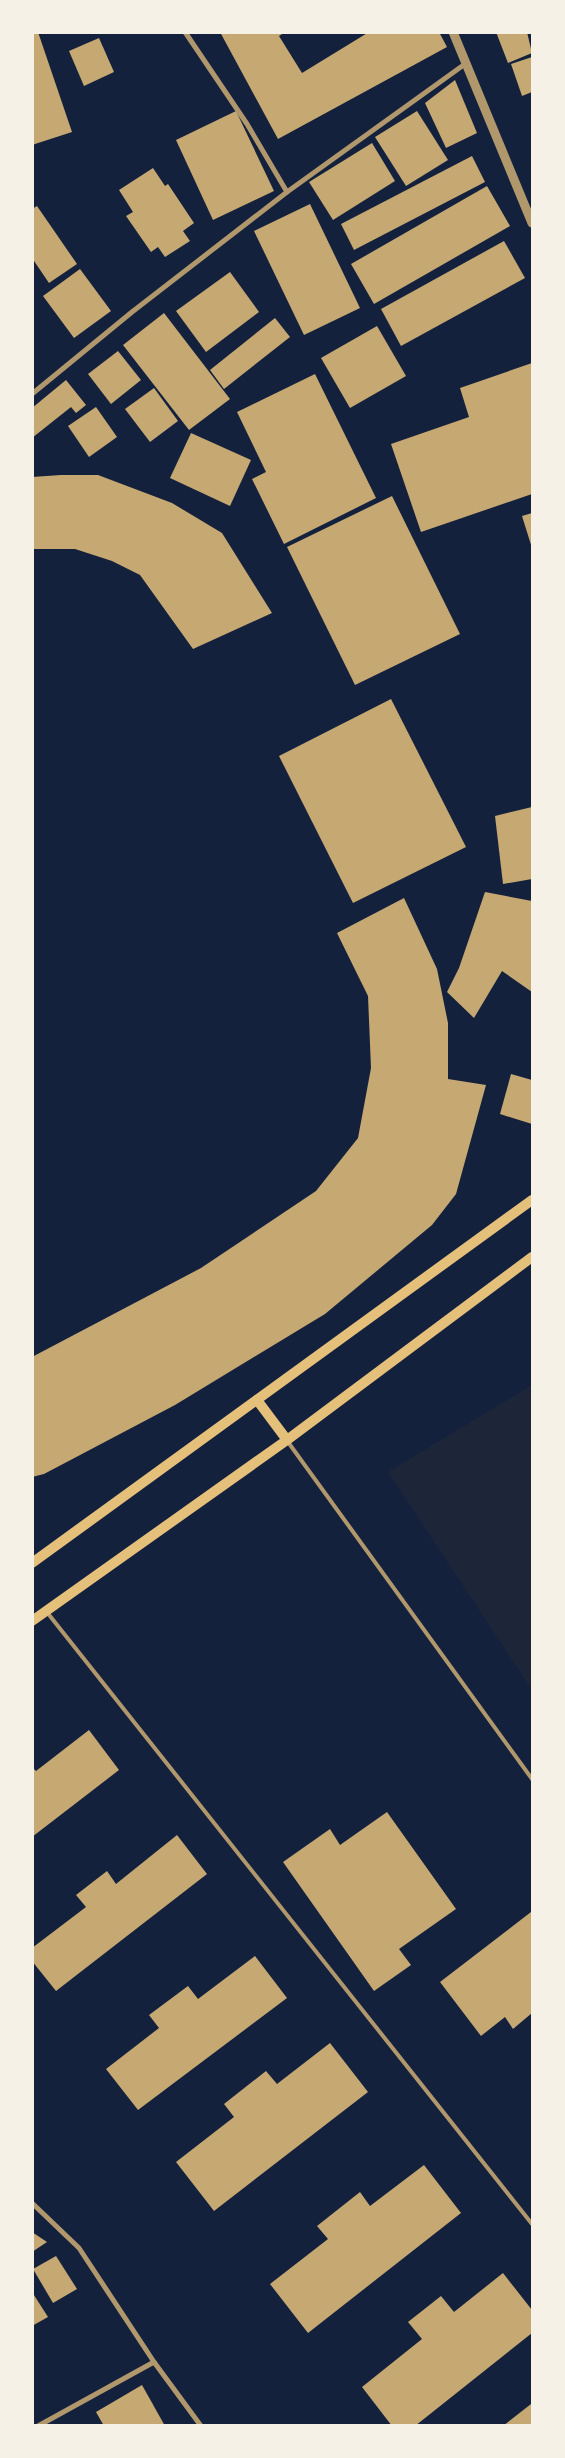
<svg xmlns="http://www.w3.org/2000/svg" width="565" height="2458" font-family="'Public Sans',sans-serif">
	<style>
		.green { fill: #1d2539 }
		.building { fill: #c6a872 }
		.lines { fill: none; stroke-linecap: round; stroke-linejoin: round }
		.service { stroke: #b1986c; stroke-width: 4 }
		.minor { stroke: #b1986c; stroke-width: 5 }
		.tertiary { stroke: #b1986c; stroke-width: 9 }
		.secondary { stroke: #e5c07b; stroke-width: 10 }
	</style>
	<rect width="100%" height="100%" fill="#14213d"/>
	<path class="green" d="M532,1385V1690L388,1472Z"/>
	<g class="building">
		<path d="M32,32H38L72,132L32,145Z"/>
		<path d="M220,32H285L279,36L302,73L369,32H439L447,47L278,139Z"/>
		<path d="M496,32H527L532,53L508,63Z"/>
		<path d="M99,38L114,72L84,86L69,51Z"/>
		<path d="M532,57V92L522,96L511,64Z"/>
		<path d="M455,80L477,133L446,148L425,103Z"/>
		<path d="M236,111L274,191L213,220L176,140Z"/>
		<path d="M417,111L448,160L406,186L375,137Z"/>
		<path d="M372,143L395,181L333,220L309,182Z"/>
		<path d="M472,156L485,182L354,250L341,224Z"/>
		<path d="M153,168L165,186L168,184L194,223L183,231L190,241L165,257L158,247L151,252L126,216L133,212L119,190Z"/>
		<path d="M487,186L510,226L374,304L351,264Z"/>
		<path d="M310,204L360,308L304,335L254,231Z"/>
		<path d="M37,206L77,264L49,283L32,258V209Z"/>
		<path d="M504,241L525,278L401,346L381,309Z"/>
		<path d="M80,269L111,311L74,338L43,296Z"/>
		<path d="M230,272L259,312L206,352L176,311Z"/>
		<path d="M164,313L230,399L189,430L123,345Z"/>
		<path d="M275,318L290,337L224,389L210,370Z"/>
		<path d="M377,326L406,376L350,408L321,358Z"/>
		<path d="M118,351L141,380L111,404L88,374Z"/>
		<path d="M532,363V494L421,532L391,444L469,417L460,388Z"/>
		<path d="M315,374L376,498L284,544L252,479L266,472L237,412Z"/>
		<path d="M66,380L86,405L76,413L71,407L32,438V408Z"/>
		<path d="M154,388L178,421L150,442L125,409Z"/>
		<path d="M96,407L117,437L89,457L68,426Z"/>
		<path d="M191,433L251,460L230,506L170,478Z"/>
		<path d="M61,475H98L172,503L222,533L272,613L193,649L140,575L112,561L75,549H32V477Z"/>
		<path d="M392,496L460,634L355,685L287,547Z"/>
		<path d="M532,513V548L522,516Z"/>
		<path d="M391,699L466,847L353,903L279,756Z"/>
		<path d="M532,807V879L503,884L495,816Z"/>
		<path d="M485,892L532,901V992L502,971L474,1018L447,992L459,968Z"/>
		<path d="M404,898L437,969L448,1023V1079L486,1085L456,1194L432,1225L325,1314L175,1405L44,1474L32,1477V1357L201,1268L316,1191L358,1138L371,1068L368,996L337,933Z"/>
		<path d="M511,1074L532,1080V1124L500,1114Z"/>
		<path d="M89,1730L119,1770L32,1837V1767L36,1771Z"/>
		<path d="M387,1812L456,1909L399,1949L411,1965L374,1991L283,1862L330,1829L340,1845Z"/>
		<path d="M177,1835L207,1874L56,1991L32,1961V1948L86,1907L76,1895L107,1871L116,1884Z"/>
		<path d="M531,1912L532,2013L513,2029L505,2017L481,2036L440,1982Z"/>
		<path d="M255,1956L287,1998L138,2110L106,2069L159,2028L149,2015L188,1986L198,1999Z"/>
		<path d="M330,2043L368,2092L214,2211L176,2162L234,2117L224,2104L266,2071L277,2084Z"/>
		<path d="M424,2165L461,2213L308,2333L270,2284L328,2239L317,2226L360,2192L370,2206Z"/>
		<path d="M32,2232L47,2242L32,2252Z"/>
		<path d="M56,2256L77,2289L53,2303L33,2269Z"/>
		<path d="M503,2273L532,2310V2333L415,2426H392L362,2387L422,2339L408,2322L441,2296L454,2312Z"/>
		<path d="M32,2292L48,2317L32,2326Z"/>
		<path d="M142,2385L165,2426H104L96,2412Z"/>
		<path d="M531,2404L532,2426H503Z"/>
	</g>
	<g class="lines">
		<g class="service">
			<path d="M288,1442L532,1779"/>
			<path d="M46,1611L532,2224"/>
		</g>
		<g class="minor">
			<path d="M185,32L247,124L287,192"/>
			<path d="M32,394L132,312L287,192L465,64"/>
			<path d="M32,2203L79,2248L154,2362"/>
			<path d="M38,2426L154,2362L201,2426"/>
		</g>
		<path class="tertiary" d="M453,32L532,223"/>
		<g class="secondary">
			<path d="M257,1400L287,1440"/>
			<path d="M32,1563L532,1200"/>
			<path d="M32,1621L287,1440L532,1257"/>
		</g>
	</g>
	<rect width="565" height="2458" fill="none" stroke="#f6f1e7" stroke-width="68"/>
</svg>
